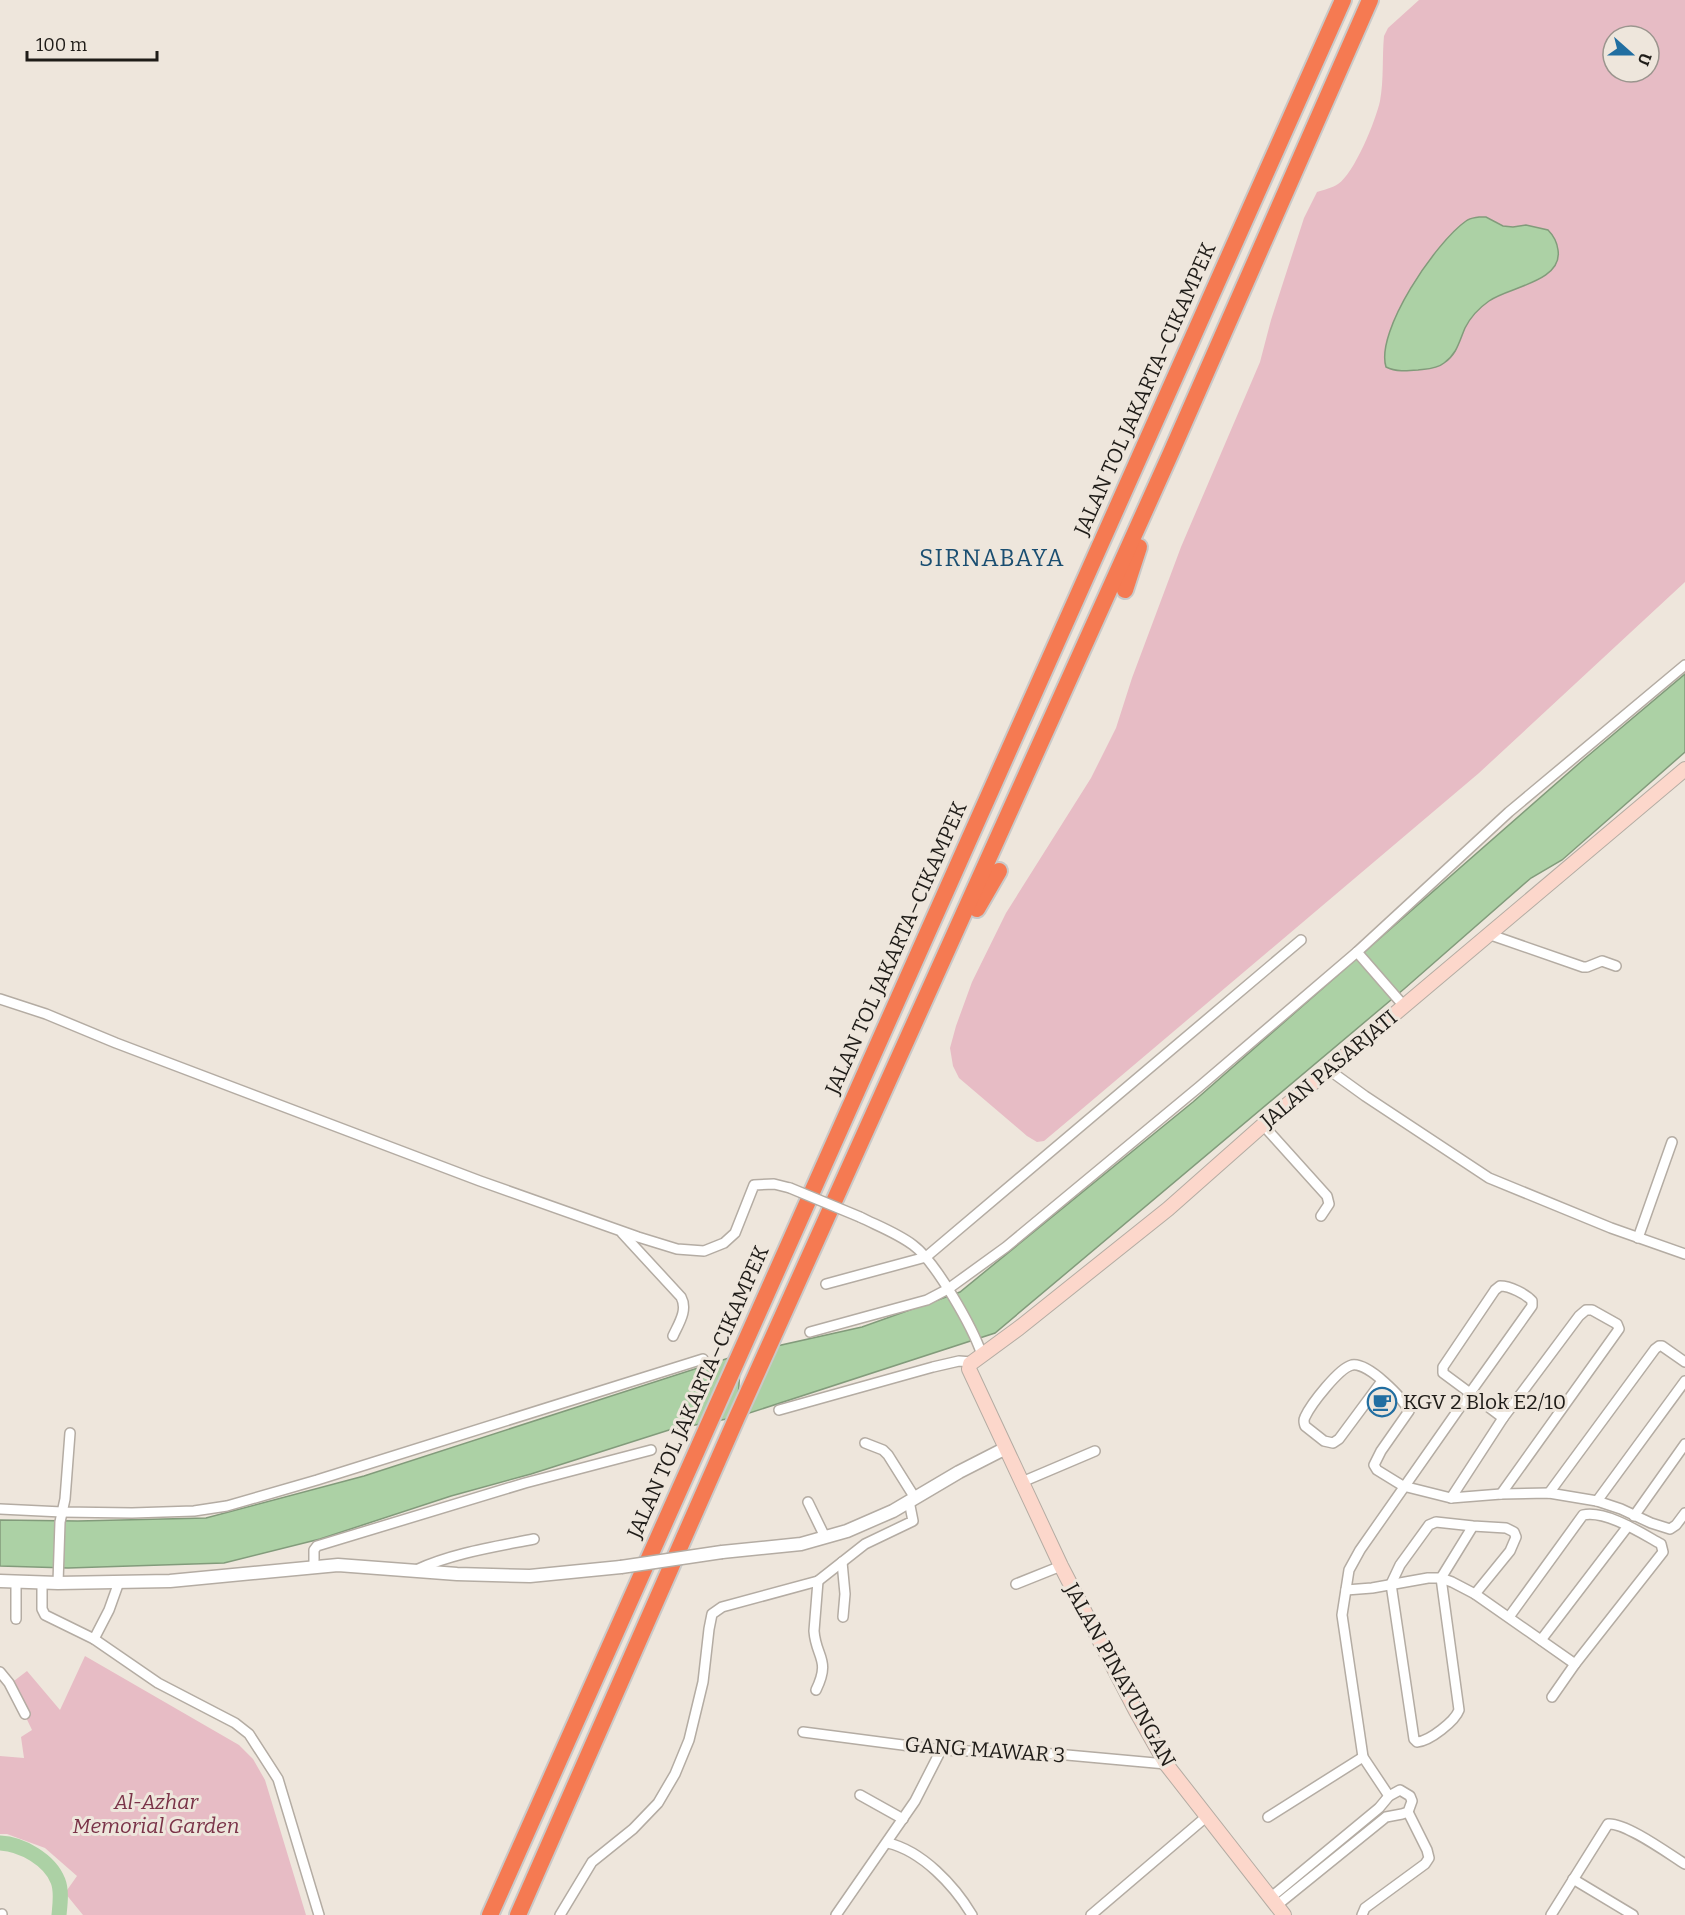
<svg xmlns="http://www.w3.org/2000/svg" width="1685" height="1915" font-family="Bitter,serif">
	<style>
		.green { fill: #e7bcc5; fill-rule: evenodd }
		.water { fill: #acd1a5; stroke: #829b7b; stroke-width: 1.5 }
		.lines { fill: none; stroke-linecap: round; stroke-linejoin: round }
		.river { stroke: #acd1a5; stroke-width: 15 }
		.minor-casing { stroke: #b4aca3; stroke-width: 12 }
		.tertiary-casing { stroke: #b4aca3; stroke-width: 15 }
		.secondary-casing { stroke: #b4aca3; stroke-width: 16 }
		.motorway-casing { stroke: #c9c9c8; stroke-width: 20 }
		.minor { stroke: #fff; stroke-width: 9 }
		.tertiary { stroke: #fff; stroke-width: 12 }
		.secondary { stroke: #fcd7cb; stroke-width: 14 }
		.motorway { stroke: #f57a52; stroke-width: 16 }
		.minor-bridge-casing { stroke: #b4aca3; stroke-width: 12; stroke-linecap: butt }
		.tertiary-bridge-casing { stroke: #b4aca3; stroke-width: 15; stroke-linecap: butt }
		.minor-bridge { stroke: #fff; stroke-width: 9 }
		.tertiary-bridge { stroke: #fff; stroke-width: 12 }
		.labels { text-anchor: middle; stroke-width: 6; stroke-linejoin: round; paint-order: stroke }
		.street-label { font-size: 21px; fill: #1f1c18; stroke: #eee6dc }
		.poi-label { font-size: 21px; fill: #1f1c18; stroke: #eee6dc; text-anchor: start }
		.park-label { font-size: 21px; font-style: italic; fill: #7a3348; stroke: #eee6dc }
		.quarter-label { font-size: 24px; letter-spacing: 1.5px; fill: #1a4e71; stroke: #eee6dc }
	</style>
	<rect width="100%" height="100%" fill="#eee6dc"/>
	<g class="green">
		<path d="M1419,0H1685V582L1479,773L1069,1120L1044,1141L1037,1142L1027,1136L959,1078L953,1066L950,1048L956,1026L972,982L1006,913L1091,778L1116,728L1132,678L1181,547L1260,362L1271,320L1304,218L1317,192C1323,190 1332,188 1338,184C1354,174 1376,120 1380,101C1384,80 1382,57 1384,36L1388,28ZM1613,36H1649V72H1613Z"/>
		<path d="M85,1656L239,1745L253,1759L265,1780L306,1915H83L65,1893L77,1876L45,1848L7,1834H0V1756L24,1758L21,1737L32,1730L10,1684L27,1671L60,1710Z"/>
	</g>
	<g class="water">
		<path d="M1479,217H1486L1503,226L1513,227L1526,225L1548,230C1554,236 1557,242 1558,250C1563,282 1508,287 1489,301C1479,308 1470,318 1465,328C1459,342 1457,354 1444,363C1437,369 1426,369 1418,370C1407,371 1396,372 1386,367C1375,331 1436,242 1466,221C1470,218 1474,218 1479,217Z"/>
		<path d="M1685,674V752L1562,860L1531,878L1404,989L995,1333L737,1417L669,1430L531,1474L451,1496L320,1539L224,1563L68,1568L0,1566V1520L78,1521L206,1518L364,1476L741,1354L737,1414L768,1348L862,1327L960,1292L1193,1102L1583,760Z"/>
	</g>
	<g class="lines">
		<path class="river" d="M0,1843C22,1844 50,1860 58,1881C62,1891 60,1905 59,1915"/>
		<g class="minor-casing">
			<g id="minor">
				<path d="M1488,934L1583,967H1587L1602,961L1616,966"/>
				<path d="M1357,952L1404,1006"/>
				<path d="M0,999L46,1014L116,1043L480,1181L638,1237L677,1249L704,1251L724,1243L735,1233L754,1185L774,1184L790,1188"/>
				<path d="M1329,1070L1365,1096L1489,1178L1611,1228L1685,1254"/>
				<path d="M1263,1125L1327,1196L1329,1204L1321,1216"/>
				<path d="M860,1217C878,1226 897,1233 913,1245C936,1262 973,1328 982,1355"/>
				<path d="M622,1233L681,1297C688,1310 679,1323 673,1336"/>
				<path d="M1638,1238L1672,1142"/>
				<path d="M826,1284L926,1257L1301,940"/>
				<path d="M810,1332L927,1300L948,1289L1006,1247L1199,1087L1357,952L1509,812L1685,665"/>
				<path d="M1382,1381L1339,1439L1333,1443L1324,1441L1305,1426C1304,1422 1303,1421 1305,1417C1311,1404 1339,1368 1352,1365C1368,1362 1403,1398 1409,1411L1381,1451L1374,1465L1377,1470L1403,1486L1451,1498L1501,1494L1549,1493L1597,1501L1621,1509L1651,1523L1670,1529L1676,1525L1685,1513"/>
				<path d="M779,1410L933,1367L959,1361L972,1362"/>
				<path d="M865,1443L883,1450L888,1455L915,1498"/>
				<path d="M1022,1482L1095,1451"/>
				<path d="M1549,1493L1655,1349L1659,1346H1662L1685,1362"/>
				<path d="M1451,1498L1503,1418L1579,1316L1586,1310H1592L1617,1324L1619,1329L1501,1494"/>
				<path d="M1597,1501L1685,1381"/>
				<path d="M808,1502L825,1537"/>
				<path d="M0,1509L62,1512L132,1513L194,1511L227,1506L317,1480L703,1359"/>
				<path d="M1634,1516L1685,1444"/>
				<path d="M1473,1526L1441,1578L1459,1710C1455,1721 1430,1741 1417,1742L1414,1739L1391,1584L1400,1565L1429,1525L1436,1522L1473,1526L1506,1528L1514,1532L1516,1537L1510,1551L1475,1594"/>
				<path d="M842,1562L845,1594L843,1617"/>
				<path d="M314,1567V1550L317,1546L525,1483L651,1450"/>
				<path d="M416,1570C453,1553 494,1547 534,1539"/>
				<path d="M42,1583V1609L45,1615L94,1639L109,1610L119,1582"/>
				<path d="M58,1583L60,1522L65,1499L70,1433"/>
				<path d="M1016,1584L1061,1566"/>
				<path d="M1346,1590L1372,1588L1428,1578H1441L1452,1582L1475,1594L1575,1664"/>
				<path d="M1509,1617L1583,1515C1606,1510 1641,1533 1661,1544L1663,1552L1575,1664L1552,1697"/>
				<path d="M16,1619V1582"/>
				<path d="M94,1639L158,1683L235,1723L249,1734L278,1779L319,1915"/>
				<path d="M1541,1640L1628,1526"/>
				<path d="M0,1672L9,1683L25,1714"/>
				<path d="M816,1690C831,1659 816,1658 814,1631L818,1581"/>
				<path d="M803,1732L941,1750L1056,1754L1166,1764"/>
				<path d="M860,1795L903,1819"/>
				<path d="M1389,1796L1363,1757L1342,1615L1349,1570L1360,1550L1470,1393L1443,1373V1367L1495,1290L1500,1286C1510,1286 1526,1294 1532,1301V1306L1470,1393L1503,1418"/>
				<path d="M1268,1817L1363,1757"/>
				<path d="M888,1843C922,1851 954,1885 972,1915"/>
				<path d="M1573,1879L1633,1915"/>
				<path d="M1270,1898L1379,1808L1389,1796L1400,1790L1410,1796L1412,1801L1408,1812L1402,1814L1386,1817L1276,1906"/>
				<path d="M1,1915L2,1914"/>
				<path d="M560,1915L592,1862L633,1829L658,1803L675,1774L689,1740L703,1682L709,1629L712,1614L722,1607L818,1581L865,1544L913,1521L909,1501"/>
				<path d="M836,1915L915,1801L941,1750"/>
				<path d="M1091,1915L1206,1817"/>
				<path d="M1362,1915L1365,1908L1425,1864L1429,1858L1427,1850L1408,1812"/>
				<path d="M1551,1915L1608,1824C1625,1822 1669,1854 1685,1864"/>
			</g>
		</g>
		<g class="tertiary-casing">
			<g id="tertiary">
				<path d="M722,1552L801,1544L847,1531L893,1511L959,1472L1006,1448"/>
				<path d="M0,1581L58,1583L170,1581L338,1565L457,1574L530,1576L621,1567"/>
			</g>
		</g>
		<g class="secondary-casing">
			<path id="secondary" d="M1284,1915L1166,1764L1136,1711L1061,1566L969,1369L970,1364L1019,1328L1168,1209L1263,1125L1685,769"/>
		</g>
		<g class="motorway-casing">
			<g id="motorway">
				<path d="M1125,590L1139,547"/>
				<path d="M977,909L999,871"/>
				<path d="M490,1915L1343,0"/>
				<path d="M518,1915L737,1417L1170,455L1370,0"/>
			</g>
		</g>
		<use href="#minor" class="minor"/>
		<use href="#tertiary" class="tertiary"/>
		<use href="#secondary" class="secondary"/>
		<use href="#motorway" class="motorway"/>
		<g class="minor-bridge-casing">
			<path id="minor-bridge" d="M790,1188L860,1217"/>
		</g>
		<g class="tertiary-bridge-casing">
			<path id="tertiary-bridge" d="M621,1567L722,1552"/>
		</g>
		<use href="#minor-bridge" class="minor-bridge"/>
		<use href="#tertiary-bridge" class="tertiary-bridge"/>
	</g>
	<defs>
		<g id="cafe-ring" transform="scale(1.5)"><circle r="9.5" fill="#eee6dc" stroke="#216ea1" stroke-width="1.5"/><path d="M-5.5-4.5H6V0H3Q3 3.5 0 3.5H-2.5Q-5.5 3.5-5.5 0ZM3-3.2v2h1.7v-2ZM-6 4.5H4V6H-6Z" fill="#216ea1"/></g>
	</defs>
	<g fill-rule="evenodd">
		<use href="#cafe-ring" x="1382" y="1402"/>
	</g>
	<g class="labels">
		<g class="street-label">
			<text transform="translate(1145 389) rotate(-66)" y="7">JALAN TOL JAKARTA–CIKAMPEK</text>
			<text transform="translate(896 948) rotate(-66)" y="7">JALAN TOL JAKARTA–CIKAMPEK</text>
			<text transform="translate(1329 1069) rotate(-40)" y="7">JALAN PASARJATI</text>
			<text transform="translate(698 1392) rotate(-66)" y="7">JALAN TOL JAKARTA–CIKAMPEK</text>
			<text transform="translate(1120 1675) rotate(61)" y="7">JALAN PINAYUNGAN</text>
			<text transform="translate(985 1750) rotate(4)" y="7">GANG MAWAR 3</text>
		</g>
		<g class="poi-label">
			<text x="1403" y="1409">KGV 2 Blok E2/10</text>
		</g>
		<g class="park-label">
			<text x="156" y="1809">Al-Azhar<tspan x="156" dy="24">Memorial Garden</tspan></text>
		</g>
		<g class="quarter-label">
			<text x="992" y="566">SIRNABAYA</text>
		</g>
	</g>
	<g transform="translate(1631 54) rotate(111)"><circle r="28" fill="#eee6dc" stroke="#9b958e" stroke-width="1.5"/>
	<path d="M0-4.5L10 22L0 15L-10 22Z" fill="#216ea1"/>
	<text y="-9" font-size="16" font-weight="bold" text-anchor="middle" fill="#1f1c18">U</text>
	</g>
	<path d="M27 51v9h130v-9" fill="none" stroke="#1f1c18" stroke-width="3"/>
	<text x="36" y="51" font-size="18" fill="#1f1c18" stroke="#eee6dc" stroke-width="4.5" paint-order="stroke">100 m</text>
</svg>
